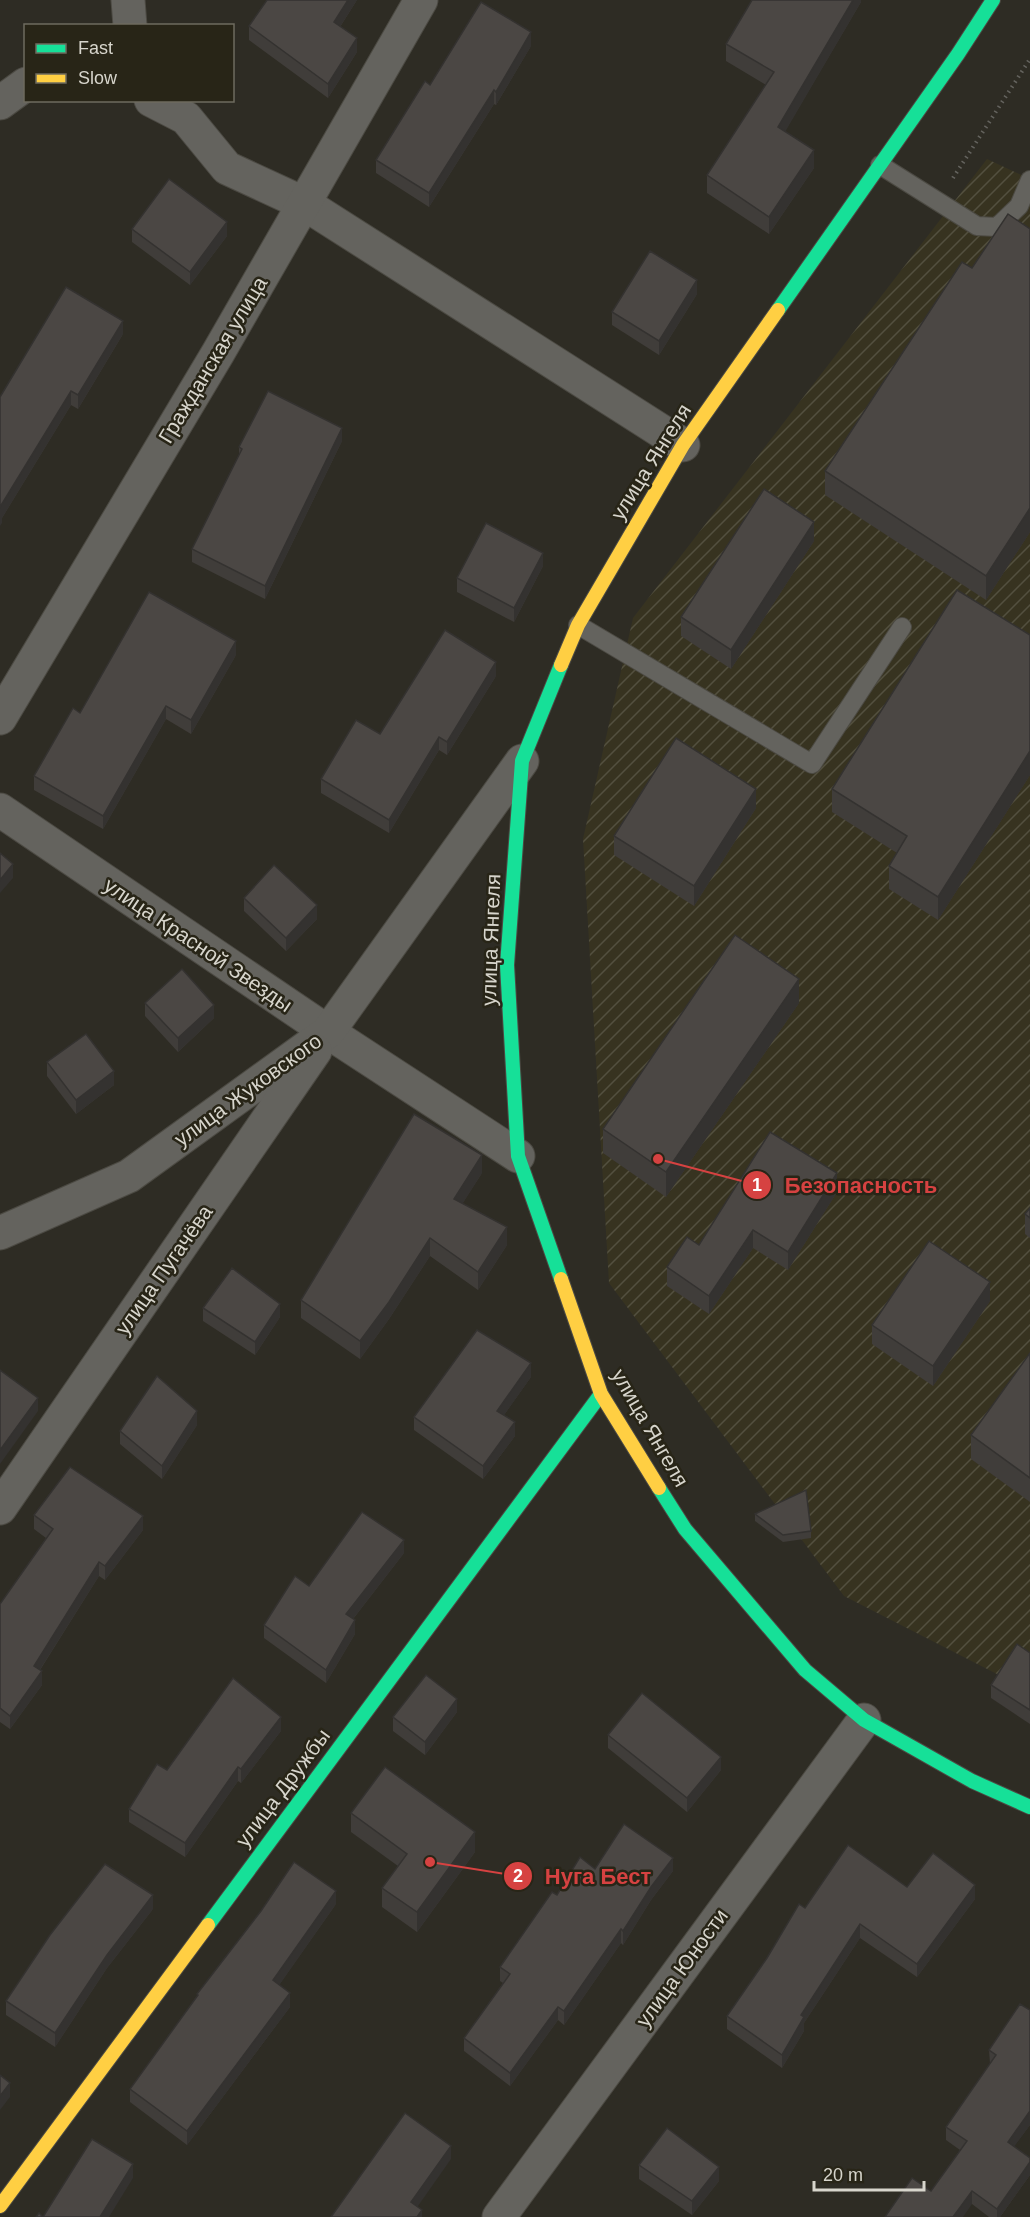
<svg xmlns="http://www.w3.org/2000/svg" width="1030" height="2217" font-family="Helvetica,sans-serif">
	<style>
		.industrial { fill: url(#industrial-furrows) }
		.lines { fill: none; stroke-linecap: round; stroke-linejoin: round }
		.lane-casing { stroke: #4c4a43; stroke-width: 20 }
		.street-casing { stroke: #4c4a43; stroke-width: 35 }
		.fast-casing { stroke: #4c4a43; stroke-width: 16 }
		.slow-casing { stroke: #4c4a43; stroke-width: 16 }
		.path { stroke: #64635e; stroke-width: 4; stroke-dasharray: 1.5 4.5; stroke-linecap: butt }
		.lane { stroke: #64635e; stroke-width: 18 }
		.street { stroke: #64635e; stroke-width: 33 }
		.fast { stroke: #16e098; stroke-width: 14 }
		.slow { stroke: #ffcf43; stroke-width: 14 }
		.wall { fill: #403d3a }
		.shaded-wall { fill: #343230 }
		.building { fill: #4b4744; stroke: #343230; stroke-width: 1.5 }
		.labels { text-anchor: middle; stroke-width: 5; stroke-linejoin: round; paint-order: stroke }
		.street-label { font-size: 21px; fill: #d7d5cc; stroke: #282517 }
		.leader { fill: none; stroke: #d64241; stroke-width: 2 }
		.callout-dot { fill: #d64241; stroke: #282517; stroke-width: 2 }
		.mark-label { font-size: 18px; text-anchor: middle; font-weight: bold; fill: #fff }
		.callout-label { font-size: 22px; text-anchor: middle; font-weight: bold; fill: #d64241; stroke: #282517; stroke-width: 5; stroke-linejoin: round; paint-order: stroke }
	</style>
	<defs>
		<pattern id="industrial-furrows" width="10" height="10" patternUnits="userSpaceOnUse" patternTransform="scale(1.5)"><rect width="10" height="10" fill="#373320"/><path d="M-1 1l2-2M0 10L10 0M9 11l2-2" fill="none" stroke="#53503f"/></pattern>
	</defs>
	<rect width="100%" height="100%" fill="#2e2c24"/>
	<path class="industrial" d="M987,159L1030,179V1691L844,1596L609,1283L583,839L633,618Z"/>
	<g class="lines">
		<g class="lane-casing">
			<g id="lane">
				<path d="M880,165L977,226L997,227L1019,206L1030,180"/>
				<path d="M578,625L812,764L902,627"/>
			</g>
		</g>
		<g class="street-casing">
			<g id="street">
				<path d="M128,0L130,26"/>
				<path d="M151,100L186,118L227,168L305,204L683,445"/>
				<path d="M0,103L26,84"/>
				<path d="M0,718L218,353L421,0"/>
				<path d="M0,810L328,1032L518,1156"/>
				<path d="M0,1233L129,1176L328,1032L522,761"/>
				<path d="M0,1508L315,1051"/>
				<path d="M499,2217L864,1720"/>
			</g>
		</g>
		<g class="fast-casing">
			<g id="fast">
				<path d="M778,310L958,54L993,0"/>
				<path d="M561,1279L518,1156L507,965L522,761L561,665"/>
				<path d="M659,1488L685,1529L805,1670L864,1720L972,1781L1030,1807"/>
				<path d="M208,1925L601,1394"/>
			</g>
		</g>
		<g class="slow-casing">
			<g id="slow">
				<path d="M561,665L578,625L683,445L778,310"/>
				<path d="M561,1279L601,1394L659,1488"/>
				<path d="M0,2206L208,1925"/>
			</g>
		</g>
		<path class="path" d="M953,178L1030,59"/>
		<use href="#lane" class="lane"/>
		<use href="#street" class="street"/>
		<use href="#fast" class="fast"/>
		<use href="#slow" class="slow"/>
	</g>
	<g class="wall">
		<path d="M357,0L340,27L357,52L328,98L249,40V26Z"/>
		<path d="M861,0V2L785,131L814,168L769,234L707,193V175L766,85L726,61V44Z"/>
		<path d="M531,46L496,105L494,104L429,207L376,173V160L430,85Z"/>
		<path d="M132,229L227,236L190,285L132,242Z"/>
		<path d="M1030,229V532L986,600L825,495V471L972,268Z"/>
		<path d="M697,294L659,355L612,325V312Z"/>
		<path d="M123,334L78,409L71,405L2,518V523L0,397Z"/>
		<path d="M342,441L265,599L192,562V549L239,455V447Z"/>
		<path d="M814,541L731,669L681,636V617Z"/>
		<path d="M543,566L514,622L457,592V578Z"/>
		<path d="M1030,635V775L938,920L889,889V866L897,853L832,812V789Z"/>
		<path d="M236,655L191,734L166,719L103,829L34,790V776Z"/>
		<path d="M496,676L447,755L439,750L389,833L321,793V779L380,734Z"/>
		<path d="M756,808L694,906L614,855V836Z"/>
		<path d="M244,898L317,919L286,951L244,911Z"/>
		<path d="M145,1003L214,1018L178,1052L145,1016Z"/>
		<path d="M799,1003L666,1197L603,1153V1129Z"/>
		<path d="M47,1062L114,1085L76,1114L47,1076Z"/>
		<path d="M482,1173L462,1204L507,1245L478,1290L430,1256L389,1319L360,1359L301,1318V1300Z"/>
		<path d="M837,1192L788,1270L753,1248L709,1314L667,1286V1267L699,1245Z"/>
		<path d="M1030,1208V1238L1025,1234V1214Z"/>
		<path d="M990,1301L933,1386L872,1344V1325Z"/>
		<path d="M203,1308L280,1317L255,1355L203,1321Z"/>
		<path d="M1030,1353V1502L971,1459V1435Z"/>
		<path d="M531,1377L504,1415L515,1436L483,1479L414,1430V1417Z"/>
		<path d="M197,1425L162,1479L120,1444V1431Z"/>
		<path d="M755,1514L811,1531V1538L783,1542L755,1521Z"/>
		<path d="M34,1515L143,1530L105,1580L99,1576L40,1670L42,1685L10,1729L0,1722V1604L46,1538L34,1529Z"/>
		<path d="M404,1553L353,1619L355,1634L326,1683L264,1638V1625L309,1586Z"/>
		<path d="M1030,1653V1724L991,1698V1685Z"/>
		<path d="M457,1712L425,1755L393,1731V1717Z"/>
		<path d="M281,1731L241,1783L238,1781L185,1857L129,1822V1809L167,1770Z"/>
		<path d="M608,1735L721,1770L687,1812L608,1748Z"/>
		<path d="M351,1813L475,1852L417,1932L382,1907V1888L398,1866L351,1832Z"/>
		<path d="M595,1869L673,1871L651,1900L623,1945L621,1943L564,2025L558,2020L510,2086L464,2051V2038L503,1983L500,1981V1967L557,1895Z"/>
		<path d="M907,1887L975,1899L917,1977L860,1938L804,2023V2031L782,2068L727,2029V2016L805,1908Z"/>
		<path d="M336,1904L279,1985L290,2007L187,2145L130,2102V2089L197,1997V1994Z"/>
		<path d="M153,1909L107,1968L55,2047L6,2015V2001Z"/>
		<path d="M1030,2010V2125L1014,2146L1030,2175L1000,2217H989L972,2204L931,2191L960,2150L946,2140V2127L990,2064L989,2050Z"/>
		<path d="M639,2165L719,2181L692,2215L639,2179Z"/>
	</g>
	<g class="shaded-wall">
		<path d="M348,0H357L334,36V22Z"/>
		<path d="M853,0H861V2L778,144V127Z"/>
		<path d="M531,32V46L496,105V92Z"/>
		<path d="M357,38V52L328,98V84Z"/>
		<path d="M494,90V104L429,207V193Z"/>
		<path d="M814,150V168L769,234V217Z"/>
		<path d="M227,222V236L190,285V272Z"/>
		<path d="M697,280V294L659,355V341Z"/>
		<path d="M123,321V334L78,409V395Z"/>
		<path d="M71,391V405L2,518V523L0,526V507Z"/>
		<path d="M342,428V441L265,599V586Z"/>
		<path d="M1030,508V532L986,600V576Z"/>
		<path d="M814,522V541L731,669V650Z"/>
		<path d="M543,553V566L514,622V608Z"/>
		<path d="M236,641V655L191,734V720Z"/>
		<path d="M496,662V676L447,755V742Z"/>
		<path d="M166,706V719L103,829V816Z"/>
		<path d="M439,737V750L389,833V820Z"/>
		<path d="M1030,751V775L938,920V897Z"/>
		<path d="M756,789V808L694,906V886Z"/>
		<path d="M13,864V878L0,893V880Z"/>
		<path d="M317,905V919L286,951V938Z"/>
		<path d="M799,979V1003L666,1197V1172Z"/>
		<path d="M214,1005V1018L178,1052V1038Z"/>
		<path d="M114,1071V1085L76,1114V1100Z"/>
		<path d="M482,1155V1173L454,1217V1199Z"/>
		<path d="M837,1173V1192L788,1270V1252Z"/>
		<path d="M507,1227V1245L478,1290V1272Z"/>
		<path d="M753,1230V1248L709,1314V1296Z"/>
		<path d="M430,1238V1256L389,1319L360,1359V1341Z"/>
		<path d="M990,1282V1301L933,1386V1366Z"/>
		<path d="M280,1304V1317L255,1355V1342Z"/>
		<path d="M531,1363V1377L497,1425V1411Z"/>
		<path d="M38,1398V1411L0,1464V1450Z"/>
		<path d="M197,1411V1425L162,1479V1466Z"/>
		<path d="M515,1422V1436L483,1479V1466Z"/>
		<path d="M143,1516V1530L105,1580V1566Z"/>
		<path d="M404,1540V1553L346,1628V1614Z"/>
		<path d="M99,1562V1576L34,1679V1666Z"/>
		<path d="M355,1620V1634L326,1683V1670Z"/>
		<path d="M42,1671V1685L10,1729V1716Z"/>
		<path d="M457,1699V1712L425,1755V1742Z"/>
		<path d="M281,1717V1731L241,1783V1769Z"/>
		<path d="M721,1757V1770L687,1812V1798Z"/>
		<path d="M238,1767V1781L185,1857V1843Z"/>
		<path d="M475,1832V1852L417,1932V1912Z"/>
		<path d="M673,1858V1871L651,1900L623,1945V1931L651,1887Z"/>
		<path d="M975,1885V1899L917,1977V1964Z"/>
		<path d="M336,1891V1904L273,1994V1980Z"/>
		<path d="M153,1895V1909L107,1968L55,2047V2033L107,1955Z"/>
		<path d="M860,1924V1938L804,2023V2031L782,2068V2055L801,2015Z"/>
		<path d="M621,1929V1943L564,2025V2011Z"/>
		<path d="M290,1993V2007L187,2145V2131Z"/>
		<path d="M558,2007V2020L510,2086V2073Z"/>
		<path d="M10,2083V2097L0,2110V2096Z"/>
		<path d="M1030,2111V2125L1008,2155V2142Z"/>
		<path d="M451,2146V2159L411,2216V2202Z"/>
		<path d="M1030,2162V2175L1000,2217H997V2209Z"/>
		<path d="M133,2164V2178L109,2217H100Z"/>
		<path d="M719,2167V2181L692,2215V2201Z"/>
		<path d="M972,2191V2204L963,2217H953Z"/>
		<path d="M422,2210V2217H417Z"/>
	</g>
	<g class="building">
		<path d="M267,0H348L334,22L357,38L328,84L249,26Z"/>
		<path d="M752,0H853L778,127L814,150L769,217L707,175L774,72L726,44Z"/>
		<path d="M481,2L531,32L496,92L494,90L429,193L376,160L425,81L430,85Z"/>
		<path d="M169,179L227,222L190,272L132,229Z"/>
		<path d="M1008,214L1030,229V508L986,576L825,471L962,262L972,268Z"/>
		<path d="M650,251L697,280L659,341L612,312Z"/>
		<path d="M66,287L123,321L78,395L71,391L0,507V397Z"/>
		<path d="M268,391L342,428L265,586L192,549L242,449L239,447Z"/>
		<path d="M764,489L814,522L731,650L681,617Z"/>
		<path d="M486,523L543,553L514,608L457,578Z"/>
		<path d="M957,590L1030,635V751L938,897L889,866L907,836L832,789Z"/>
		<path d="M149,592L236,641L191,720L166,706L103,816L34,776L73,708L80,713Z"/>
		<path d="M445,630L496,662L447,742L439,737L389,820L321,779L356,720L380,734Z"/>
		<path d="M676,738L756,789L694,886L614,836Z"/>
		<path d="M0,853L13,864L0,880Z"/>
		<path d="M274,865L317,905L286,938L244,898Z"/>
		<path d="M735,935L799,979L666,1172L603,1129Z"/>
		<path d="M182,969L214,1005L178,1038L145,1003Z"/>
		<path d="M86,1034L114,1071L76,1100L47,1062Z"/>
		<path d="M414,1114L482,1155L454,1199L507,1227L478,1272L430,1238L389,1302L360,1341L301,1300Z"/>
		<path d="M770,1132L837,1173L788,1252L753,1230L709,1296L667,1267L687,1237L699,1245Z"/>
		<path d="M1030,1208V1218L1025,1214Z"/>
		<path d="M929,1241L990,1282L933,1366L872,1325Z"/>
		<path d="M232,1268L280,1304L255,1342L203,1308Z"/>
		<path d="M477,1330L531,1363L497,1411L515,1422L483,1466L414,1417Z"/>
		<path d="M1030,1353V1478L971,1435Z"/>
		<path d="M0,1370L38,1398L0,1450Z"/>
		<path d="M157,1376L197,1411L162,1466L120,1431Z"/>
		<path d="M70,1467L143,1516L105,1566L99,1562L34,1666L42,1671L10,1716L0,1708V1604L53,1529L34,1515Z"/>
		<path d="M806,1490L811,1531L783,1535L755,1514Z"/>
		<path d="M362,1512L404,1540L346,1614L355,1620L326,1670L264,1625L295,1576L309,1586Z"/>
		<path d="M1017,1644L1030,1653V1710L991,1685Z"/>
		<path d="M426,1675L457,1699L425,1742L393,1717Z"/>
		<path d="M233,1678L281,1717L241,1769L238,1767L185,1843L129,1809L157,1764L167,1770Z"/>
		<path d="M642,1693L721,1757L687,1798L608,1735Z"/>
		<path d="M385,1767L475,1832L417,1912L382,1888L407,1854L351,1813Z"/>
		<path d="M624,1824L673,1858L651,1887L623,1931L621,1929L564,2011L558,2007L510,2073L464,2038L510,1974L500,1967L552,1892L557,1895L580,1857L595,1869Z"/>
		<path d="M848,1845L907,1887L933,1853L975,1885L917,1964L860,1924L801,2015L804,2017L782,2055L727,2016L767,1958L799,1904L805,1908Z"/>
		<path d="M294,1862L336,1891L273,1980L290,1993L187,2131L130,2089L198,1995L197,1994L261,1911Z"/>
		<path d="M105,1864L153,1895L107,1955L55,2033L6,2001L50,1935Z"/>
		<path d="M1020,2004L1030,2010V2111L1008,2142L1030,2158V2162L997,2209L972,2191L953,2217H885L912,2178L931,2191L967,2141L946,2127L996,2055L989,2050Z"/>
		<path d="M0,2075L10,2083L0,2096Z"/>
		<path d="M405,2113L451,2146L411,2202L422,2210L417,2217H331Z"/>
		<path d="M667,2128L719,2167L692,2201L639,2165Z"/>
		<path d="M92,2139L133,2164L100,2217H36L39,2213L43,2217Z"/>
	</g>
	<g class="labels">
		<g class="street-label">
			<text transform="translate(213 360) rotate(-59)" y="7">Гражданская улица</text>
			<text transform="translate(651 462) rotate(-58)" y="7">улица Янгеля</text>
			<text transform="translate(491 940) rotate(-88)" y="7">улица Янгеля</text>
			<text transform="translate(198 945) rotate(34)" y="7">улица Красной Звезды</text>
			<text transform="translate(248 1090) rotate(-36)" y="7">улица Жуковского</text>
			<text transform="translate(164 1270) rotate(-55)" y="7">улица Пугачёва</text>
			<text transform="translate(650 1428) rotate(60)" y="7">улица Янгеля</text>
			<text transform="translate(283 1788) rotate(-53)" y="7">улица Дружбы</text>
			<text transform="translate(682 1968) rotate(-54)" y="7">улица Юности</text>
		</g>
	</g>
	<path class="leader" d="M658 1159L757 1185M430 1862L518 1876"/>
	<g class="callout-dot">
		<circle cx="658" cy="1159" r="6"/>
		<circle cx="430" cy="1862" r="6"/>
		<circle cx="757" cy="1185" r="15"/>
		<circle cx="518" cy="1876" r="15"/>
	</g>
	<g class="mark-label">
		<text x="757" y="1191">1</text>
		<text x="518" y="1882">2</text>
	</g>
	<g class="callout-label">
		<text x="861" y="1193">Безопасность</text>
		<text x="598" y="1884">Нуга Бест</text>
	</g>
	<rect x="24" y="24" width="210" height="78" fill="#282517" stroke="#6e6b5f" stroke-width="1.5"/>
	<rect x="36" y="44" width="30" height="9" fill="#16e098" stroke="#6e6b5f" stroke-width="1.5"/>
	<text x="78" y="54" font-size="18" fill="#d7d5cc">Fast</text>
	<rect x="36" y="74" width="30" height="9" fill="#ffcf43" stroke="#6e6b5f" stroke-width="1.5"/>
	<text x="78" y="84" font-size="18" fill="#d7d5cc">Slow</text>
	<path d="M814 2181v9h110v-9" fill="none" stroke="#d7d5cc" stroke-width="3"/>
	<text x="823" y="2181" font-size="18" fill="#d7d5cc" stroke="#282517" stroke-width="4.5" paint-order="stroke">20 m</text>
</svg>
